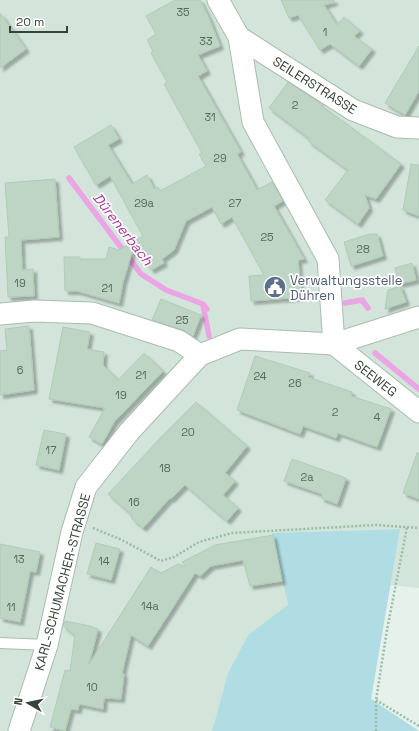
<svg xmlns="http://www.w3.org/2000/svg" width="419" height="731" font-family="'Space Grotesk',sans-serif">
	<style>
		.residential { fill: #d3e5da }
		.green { fill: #b0dce3 }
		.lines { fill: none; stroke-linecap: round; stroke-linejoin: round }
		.stream { stroke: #eba4e4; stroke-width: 5.5 }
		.building { fill: #bed5c5; stroke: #afccb8; filter: url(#shadow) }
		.lane-casing { stroke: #a8bcaf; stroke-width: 12 }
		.street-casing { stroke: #a8bcaf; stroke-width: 23 }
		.path { stroke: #9abda6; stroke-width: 2.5; stroke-dasharray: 2 2; stroke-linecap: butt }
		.lane { stroke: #fff; stroke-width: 10 }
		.street { stroke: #fff; stroke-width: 21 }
		.labels { text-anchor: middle; stroke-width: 3.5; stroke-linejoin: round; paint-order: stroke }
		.number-label { font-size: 11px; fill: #57685c }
		.street-label { font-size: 13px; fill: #354339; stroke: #fff }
		.service-label { font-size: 13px; fill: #4e5e75; stroke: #fff; text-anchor: start }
		.water-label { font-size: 14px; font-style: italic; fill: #a8359b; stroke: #fff }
	</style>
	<defs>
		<filter id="shadow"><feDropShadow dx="3.5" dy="3.5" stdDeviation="1" flood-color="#0004"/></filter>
	</defs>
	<rect width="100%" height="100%" fill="#e5f1ea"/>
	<path class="residential" d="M0,0H419V588L390,585L400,529L273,533L288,606L248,635L228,673L212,731H0Z"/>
	<path class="green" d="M400,529L371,699L419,731H212L228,673L248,635L288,605L272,533Z"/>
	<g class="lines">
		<g class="stream">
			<path d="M69,178L141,274L166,290L203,304L207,309"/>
			<path d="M345,303L362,300L368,308"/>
			<path d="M203,305L209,336"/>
			<path d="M375,353L419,389"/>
		</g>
	</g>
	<g class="building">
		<path d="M175,0H200L209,18L220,46L198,55L207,71L198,76L241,152L237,154L257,190L272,182L283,201L274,206L304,259L298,260L301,297L251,301L249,276L264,275L232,217L221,224L212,207L186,221L174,250L162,259L164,263L151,270L135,243L123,282L119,303L77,291H65L64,257H80V259H106L109,247L119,250L143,236L110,176L96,185L74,147L111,125L119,139L108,145L132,184L147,175L154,189L158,187L160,191L206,166L199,154L202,153L164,84L167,82L151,53L153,51L147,40L156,34L146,16Z"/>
		<path d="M281,0H334V2L324,5L337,25L344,17L360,31L354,36L372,49L359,66L330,44L320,50L298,15L289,18Z"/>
		<path d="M0,13L26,49L0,68Z"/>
		<path d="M419,46V91L405,115L385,103Z"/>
		<path d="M288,82L320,103L319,104L401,164L376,199L365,195L369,208L358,224L325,200L348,170L308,141L310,139L269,108Z"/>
		<path d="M411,164L419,165V216L403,210Z"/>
		<path d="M55,179L59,237L21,240L22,270L33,269L34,296L8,297L5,237H9L5,183Z"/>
		<path d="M370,234H377L383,256L351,266L344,242Z"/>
		<path d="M412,263L416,280L399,284L395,268Z"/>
		<path d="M400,286L406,302L385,309L388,290Z"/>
		<path d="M161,299L201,315L193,336L183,330L152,320Z"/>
		<path d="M29,326L34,390L0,395V351L7,350L5,329Z"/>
		<path d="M63,327L90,332L87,349L104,352L103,365L118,380L144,353L163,371L114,422L102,444L89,437L105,408L49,399Z"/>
		<path d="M255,356L310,373L308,377L352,392L351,396L391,409L377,447L338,433L336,438L303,426L300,434L237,410Z"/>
		<path d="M196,402L247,446L225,473L235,481L223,495L238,508L227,521L185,485L171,499L170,498L143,528L132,519V515L108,494L163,435Z"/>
		<path d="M44,430L66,434L59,470L36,465Z"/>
		<path d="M417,453H419V499L403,493Z"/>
		<path d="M292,459L346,478L337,504L321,498L322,494L284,481Z"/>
		<path d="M273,535L282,581L250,586L243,560L211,566L200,576L195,573L148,646L131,635L122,673L124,674L121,699L104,698L103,709L79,704L78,710L71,709L65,731L50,727L65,670L70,671L75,635L63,626L65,621L90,626L98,629L89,664L151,567L161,573L178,564L187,567L182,562L215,545Z"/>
		<path d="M96,543L120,549L111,580L87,574Z"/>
		<path d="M0,544L40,552L36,572L30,571L20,622L0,618Z"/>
	</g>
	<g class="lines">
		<g class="lane-casing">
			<path id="lane" d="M0,643L47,645"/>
		</g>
		<g class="street-casing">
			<g id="street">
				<path d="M218,0L239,37L253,122L328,259L334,344"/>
				<path d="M239,37L353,110L397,127L419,128"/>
				<path d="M0,314L34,311L92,313L179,341L200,355"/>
				<path d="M334,344L419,412"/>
				<path d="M19,731L47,645L72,532L86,487L129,432L200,355L240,339L334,344L419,317"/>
			</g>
		</g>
		<g class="path">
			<path d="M93,528L122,540L161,561L174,557L199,542L232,533L376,525L419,528"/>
			<path d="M376,700L419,726"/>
			<path d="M376,731V700L387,630L407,527"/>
		</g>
		<use href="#lane" class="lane"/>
		<use href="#street" class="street"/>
	</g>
	<defs>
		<g id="civic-disc" transform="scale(1.15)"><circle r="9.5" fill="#5c6f8a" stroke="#fff"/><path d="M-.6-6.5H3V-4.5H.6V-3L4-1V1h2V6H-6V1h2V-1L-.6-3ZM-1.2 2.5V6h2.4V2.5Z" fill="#fff"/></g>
	</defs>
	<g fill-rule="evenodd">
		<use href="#civic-disc" x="275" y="287"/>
	</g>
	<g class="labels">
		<g class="number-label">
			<text x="183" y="16">35</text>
			<text x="325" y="36">1</text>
			<text x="206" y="45">33</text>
			<text x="295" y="109">2</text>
			<text x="210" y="121">31</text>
			<text x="220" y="162">29</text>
			<text x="144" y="207">29a</text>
			<text x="235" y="207">27</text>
			<text x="267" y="241">25</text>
			<text x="363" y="253">28</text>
			<text x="20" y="287">19</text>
			<text x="107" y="292">21</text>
			<text x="182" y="324">25</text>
			<text x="20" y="374">6</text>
			<text x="141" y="379">21</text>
			<text x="260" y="380">24</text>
			<text x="295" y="387">26</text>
			<text x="121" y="399">19</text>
			<text x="335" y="416">2</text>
			<text x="377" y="421">4</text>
			<text x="188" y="436">20</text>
			<text x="51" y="454">17</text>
			<text x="165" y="472">18</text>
			<text x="307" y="481">2a</text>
			<text x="134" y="506">16</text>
			<text x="19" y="563">13</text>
			<text x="104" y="565">14</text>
			<text x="150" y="610">14a</text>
			<text x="11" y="611">11</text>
			<text x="92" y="691">10</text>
		</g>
		<g class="street-label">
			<text transform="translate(315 85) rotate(32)" y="5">SEILERSTRASSE</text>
			<text transform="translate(376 378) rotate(38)" y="5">SEEWEG</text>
			<text transform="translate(62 582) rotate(-75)" y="5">KARL-SCHUMACHER-STRASSE</text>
		</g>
		<g class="service-label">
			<text x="290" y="285">Verwaltungsstelle<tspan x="290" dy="15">Dühren</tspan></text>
		</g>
		<g class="water-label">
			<text transform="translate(123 229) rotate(52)" y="5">Dürenerbach</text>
		</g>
	</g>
	<g transform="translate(28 703) rotate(279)" stroke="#ffffff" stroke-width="3" paint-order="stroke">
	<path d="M0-3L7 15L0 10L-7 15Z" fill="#354339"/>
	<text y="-6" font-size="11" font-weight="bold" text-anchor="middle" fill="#354339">N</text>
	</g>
	<path d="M10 26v6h57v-6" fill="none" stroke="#354339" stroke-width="2"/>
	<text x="16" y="26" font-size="12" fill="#354339" stroke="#ffffff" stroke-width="3" paint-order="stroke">20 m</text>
</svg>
